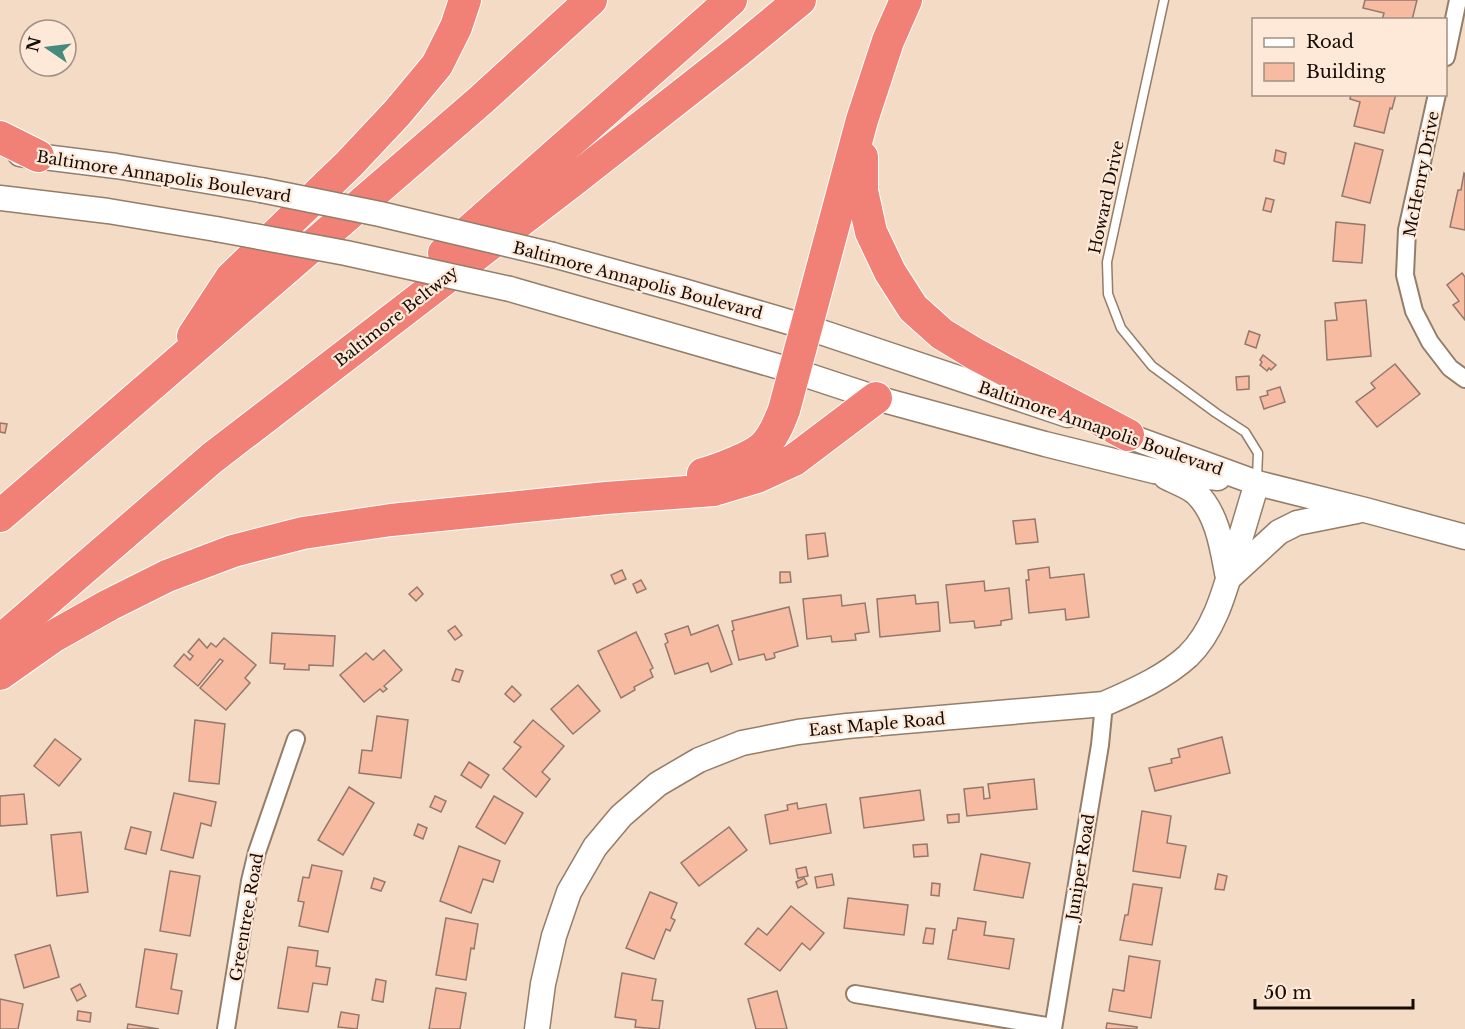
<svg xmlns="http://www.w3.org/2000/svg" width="1465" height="1029" font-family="'Libre Baskerville',serif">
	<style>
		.building { fill: #f7bba2; stroke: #95786c; stroke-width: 1.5 }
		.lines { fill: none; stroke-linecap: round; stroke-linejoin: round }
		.service-casing { stroke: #947d69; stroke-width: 11 }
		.minor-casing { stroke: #947d69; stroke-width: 20 }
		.secondary-casing { stroke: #947d69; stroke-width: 27 }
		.motorway-casing { stroke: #fff; stroke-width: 34 }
		.service { stroke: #fff; stroke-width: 8 }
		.minor { stroke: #fff; stroke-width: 16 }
		.secondary { stroke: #fff; stroke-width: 24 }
		.motorway { stroke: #f18076; stroke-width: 32 }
		.secondary-bridge-casing { stroke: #947d69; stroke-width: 27; stroke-linecap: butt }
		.secondary-bridge { stroke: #fff; stroke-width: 24 }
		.labels { text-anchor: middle; stroke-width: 4.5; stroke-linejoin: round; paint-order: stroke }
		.street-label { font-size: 16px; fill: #140b05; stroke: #fee9d8 }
	</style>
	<rect width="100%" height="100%" fill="#f4dbc5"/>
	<g class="building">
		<path d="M1365,0H1417L1412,20H1382L1384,13L1363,8Z"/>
		<path d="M1351,94H1396L1392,109L1390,108L1384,133L1354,126L1360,102L1350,99Z"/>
		<path d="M1355,143L1383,150L1370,203L1342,196Z"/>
		<path d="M1276,150L1286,153L1284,164L1274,161Z"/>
		<path d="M1464,173L1465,174V230L1450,227L1458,190H1461Z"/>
		<path d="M1266,198L1274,200L1271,212L1263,210Z"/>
		<path d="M1336,222L1365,225L1362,263L1333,261Z"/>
		<path d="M1462,273L1465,277V320L1453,305L1459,301L1447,285Z"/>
		<path d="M1366,300L1371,356L1327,360L1325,321L1337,320L1335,303Z"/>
		<path d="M1249,331L1260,335L1256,348L1245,344Z"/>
		<path d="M1263,355L1276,365L1271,370L1269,368L1267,371L1260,365L1262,362L1260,360Z"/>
		<path d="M1395,364L1420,394L1377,427L1356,402L1375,388L1371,383Z"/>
		<path d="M1249,376V389L1237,390L1236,377Z"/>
		<path d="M1280,387L1285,402L1264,409L1260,397L1268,395L1267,391Z"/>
		<path d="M0,423L7,424L5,433L0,432Z"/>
		<path d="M1035,519L1038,542L1016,544L1013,521Z"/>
		<path d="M825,533L828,556L808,559L806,535Z"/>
		<path d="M1049,567L1050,578L1084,574L1089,617L1066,620L1065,609L1029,613L1026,580H1029L1028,570Z"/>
		<path d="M622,570L626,579L615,584L611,575Z"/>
		<path d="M780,572H790L791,582L780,583Z"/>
		<path d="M641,580L646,589L637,593L633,584Z"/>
		<path d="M984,581L985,591L1009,588L1012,619L1001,621V625L975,628L974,621L950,623L946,585Z"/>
		<path d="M417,587L423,594L416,601L409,594Z"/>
		<path d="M841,595L842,606L865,603L869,632L855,634L856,640L832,642L831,636L807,639L803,599Z"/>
		<path d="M915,595L916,604L938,602L940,631L880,637L877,599Z"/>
		<path d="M789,607L798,646L774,653L775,657L774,658L766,660L764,654L739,660L732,631L734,630L732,621Z"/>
		<path d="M718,625L732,664L711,672L708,663L675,674L665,644L668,642L665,634L688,626L691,635Z"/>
		<path d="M455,626L462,635L455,640L448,631Z"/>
		<path d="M636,632L653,668L650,670L653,677L634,687L635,690L621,698L598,651Z"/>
		<path d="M272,633L335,636L333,666L309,665V670L284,669L285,664L270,663Z"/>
		<path d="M224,638L256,665L245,678L250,683L226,710L200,688L223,661L220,659L198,686L174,666L184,654L190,660L193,656L188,652L199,639L207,648L211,643L216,647Z"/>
		<path d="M384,650L402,670L384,686L387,689L383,692L380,689L364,702L340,675L366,653L373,660Z"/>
		<path d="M456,669L463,671L459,682L452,680Z"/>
		<path d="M578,685L600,711L573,734L551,709Z"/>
		<path d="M512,686L521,695L514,702L505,694Z"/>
		<path d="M377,716L408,720L401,778L359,773L362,750L372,751Z"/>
		<path d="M195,720L225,724L219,784L189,781Z"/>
		<path d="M533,720L564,746L542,772L550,779L536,797L503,769L521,747L514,742Z"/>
		<path d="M1222,737L1230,773L1155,791L1149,768L1172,763L1171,759L1180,757L1178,749Z"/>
		<path d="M55,739L81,759L59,786L34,766Z"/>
		<path d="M469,762L489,775L481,788L461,775Z"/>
		<path d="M1034,779L1037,809L967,816L964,789L983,787L984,799L990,798L988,784Z"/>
		<path d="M349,787L374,803L343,855L318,840Z"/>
		<path d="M920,790L924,820L864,828L860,798Z"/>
		<path d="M174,793L216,802L211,826L201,823L193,858L161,850Z"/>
		<path d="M24,794L27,824L0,826V796Z"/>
		<path d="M435,796L446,801L441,812L430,807Z"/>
		<path d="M494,796L523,813L505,844L476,827Z"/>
		<path d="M797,803L798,809L826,804L831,833L770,844L765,815L788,810L787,805Z"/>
		<path d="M1142,811L1171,816L1167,843L1186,846L1180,878L1133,871Z"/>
		<path d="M959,814V822L948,823L947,815Z"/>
		<path d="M418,824L427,828L423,839L414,835Z"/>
		<path d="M131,827L151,832L146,854L125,849Z"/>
		<path d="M729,827L747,850L699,886L681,863Z"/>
		<path d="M81,832L88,892L57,896L51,835Z"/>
		<path d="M927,844L928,856L914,857L913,845Z"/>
		<path d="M459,846L500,861L493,882L483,879L471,913L440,901Z"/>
		<path d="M981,854L1030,863L1023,898L974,890Z"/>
		<path d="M312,865L342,871L328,932L299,926L304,902L298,901L303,877L309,878Z"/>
		<path d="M806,867L808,876L798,878L796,869Z"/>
		<path d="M170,871L200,876L190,936L160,931Z"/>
		<path d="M832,874L834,885L817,888L815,877Z"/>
		<path d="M1218,874L1227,876L1224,890L1215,889Z"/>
		<path d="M374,878L385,882L381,891L371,888Z"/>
		<path d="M804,878L807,884L798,888L796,882Z"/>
		<path d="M932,883L940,884L939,896L931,895Z"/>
		<path d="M1133,884L1162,888L1152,945L1120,940L1125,915H1128Z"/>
		<path d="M650,892L677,903L671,918L675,920L670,931L666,929L654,959L626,948Z"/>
		<path d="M848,898L908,905L904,935L844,928Z"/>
		<path d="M791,906L824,933L810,950L802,943L780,971L745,944L758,928L767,935Z"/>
		<path d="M446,918L478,924L474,949L471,948L466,980L436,975Z"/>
		<path d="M958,918L986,922L984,935L1014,939L1009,969L948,959L953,930H956Z"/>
		<path d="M926,928L935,929L933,944L923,943Z"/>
		<path d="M50,945L59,977L24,988L15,955Z"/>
		<path d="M288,947L318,951L316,966L330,968L327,985L313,983L308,1012L278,1008Z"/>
		<path d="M145,949L177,954L171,989L182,991L178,1014L136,1007Z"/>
		<path d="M1129,956L1160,961L1151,1018L1109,1011L1113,989L1124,991Z"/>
		<path d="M622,973L656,979L652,1000L663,1001L659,1029L635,1027L636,1020L615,1017Z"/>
		<path d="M376,979L386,981L383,1002L372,1000Z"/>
		<path d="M80,984L86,996L77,1001L71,989Z"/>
		<path d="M436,988L466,993L460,1029H429Z"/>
		<path d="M777,991L787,1029H756L748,999Z"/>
		<path d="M0,999L23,1004L18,1029H0Z"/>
		<path d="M78,1011L91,1013L90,1022L77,1020Z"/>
		<path d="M341,1012L359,1015L357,1029L338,1027Z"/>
		<path d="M1107,1023L1137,1027V1029H1106Z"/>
		<path d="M128,1024L159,1029H127Z"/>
	</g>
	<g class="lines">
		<g class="service-casing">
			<path id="service" d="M1164,0L1107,262L1108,294L1121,328L1152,366L1216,413L1245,432L1258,453L1257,479"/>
		</g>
		<g class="minor-casing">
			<g id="minor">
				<path d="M1446,57L1458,0"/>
				<path d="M1437,94L1407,230L1405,275L1414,311L1430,342L1450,368L1465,379"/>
				<path d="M855,994L1053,1027"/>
				<path d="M226,1029L250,881L257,852L296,739"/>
				<path d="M1053,1029L1100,745L1104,704"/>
			</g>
		</g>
		<g class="secondary-casing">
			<g id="secondary">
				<path d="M20,154L116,166L261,190"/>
				<path d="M0,198L108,211L216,229"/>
				<path d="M553,255L680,290L806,327L1068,415"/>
				<path d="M510,289L794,371L876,398L1045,444L1154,471L1218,478"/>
				<path d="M1112,430L1257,483L1365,510L1465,537"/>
				<path d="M1166,477C1175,482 1188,486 1196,493C1217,513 1222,546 1227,573"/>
				<path d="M1230,577L1279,532L1297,523L1357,511"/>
				<path d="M537,1029L543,984L554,936L569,892L595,847L621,816L658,784L699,760L742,743L798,732L847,726L1104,704C1133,691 1164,678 1188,656C1216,629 1226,586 1237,549C1244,527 1250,505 1257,483"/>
			</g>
		</g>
		<g class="motorway-casing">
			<g id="motorway">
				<path d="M0,137L38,156"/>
				<path d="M862,157V191L871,232L890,272L913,308L942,334L975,354L1128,435"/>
				<path d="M444,253L731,0"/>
				<path d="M193,336L231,278L349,164L397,113L437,65L456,27L465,0"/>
				<path d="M703,474C718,470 752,457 763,447C773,438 779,423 784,410L862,120L888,41L906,0"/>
				<path d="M0,516L481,100L591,0"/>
				<path d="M0,641L212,458L571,182L738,51L800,0"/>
				<path d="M0,674L54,636L109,605L167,576L233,551L303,533L391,520L606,498L714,490L757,477L794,460L876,398"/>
			</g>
		</g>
		<use href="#service" class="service"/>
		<use href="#minor" class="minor"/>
		<use href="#secondary" class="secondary"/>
		<use href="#motorway" class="motorway"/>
		<g class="secondary-bridge-casing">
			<g id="secondary-bridge">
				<path d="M261,190L380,214L553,255"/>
				<path d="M216,229L346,253L510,289"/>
			</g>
		</g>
		<use href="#secondary-bridge" class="secondary-bridge"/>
	</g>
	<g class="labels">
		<g class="street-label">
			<text transform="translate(1421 174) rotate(-79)" y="6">McHenry Drive</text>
			<text transform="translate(164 176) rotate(9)" y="6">Baltimore Annapolis Boulevard</text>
			<text transform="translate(1106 197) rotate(-78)" y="6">Howard Drive</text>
			<text transform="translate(638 280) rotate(15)" y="6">Baltimore Annapolis Boulevard</text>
			<text transform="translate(396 316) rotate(-38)" y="6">Baltimore Beltway</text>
			<text transform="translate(1101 428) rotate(19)" y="6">Baltimore Annapolis Boulevard</text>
			<text transform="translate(877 724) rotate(-5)" y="6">East Maple Road</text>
			<text transform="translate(1080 867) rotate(-81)" y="6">Juniper Road</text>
			<text transform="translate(246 917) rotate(-80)" y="6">Greentree Road</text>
		</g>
	</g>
	<rect x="1252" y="18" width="195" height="78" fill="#fee9d8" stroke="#a09084" stroke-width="1.5"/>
	<rect x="1264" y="38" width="30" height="9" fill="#ffffff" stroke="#a09084" stroke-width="1.5"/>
	<text x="1306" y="48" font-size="18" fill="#140b05">Road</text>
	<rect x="1264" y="63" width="30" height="18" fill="#f7bba2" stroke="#a09084" stroke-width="1.5"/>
	<text x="1306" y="78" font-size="18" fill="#140b05">Building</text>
	<g transform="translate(48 48) rotate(284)"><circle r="28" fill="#fee9d8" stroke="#a09084" stroke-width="1.5"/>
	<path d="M0-4.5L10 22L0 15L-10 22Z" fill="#468a7d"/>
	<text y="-9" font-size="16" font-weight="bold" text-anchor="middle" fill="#140b05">N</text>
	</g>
	<path d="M1255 999v9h158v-9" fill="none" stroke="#140b05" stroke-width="3"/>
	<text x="1264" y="999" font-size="18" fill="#140b05" stroke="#fee9d8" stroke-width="4.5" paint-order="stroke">50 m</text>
</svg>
